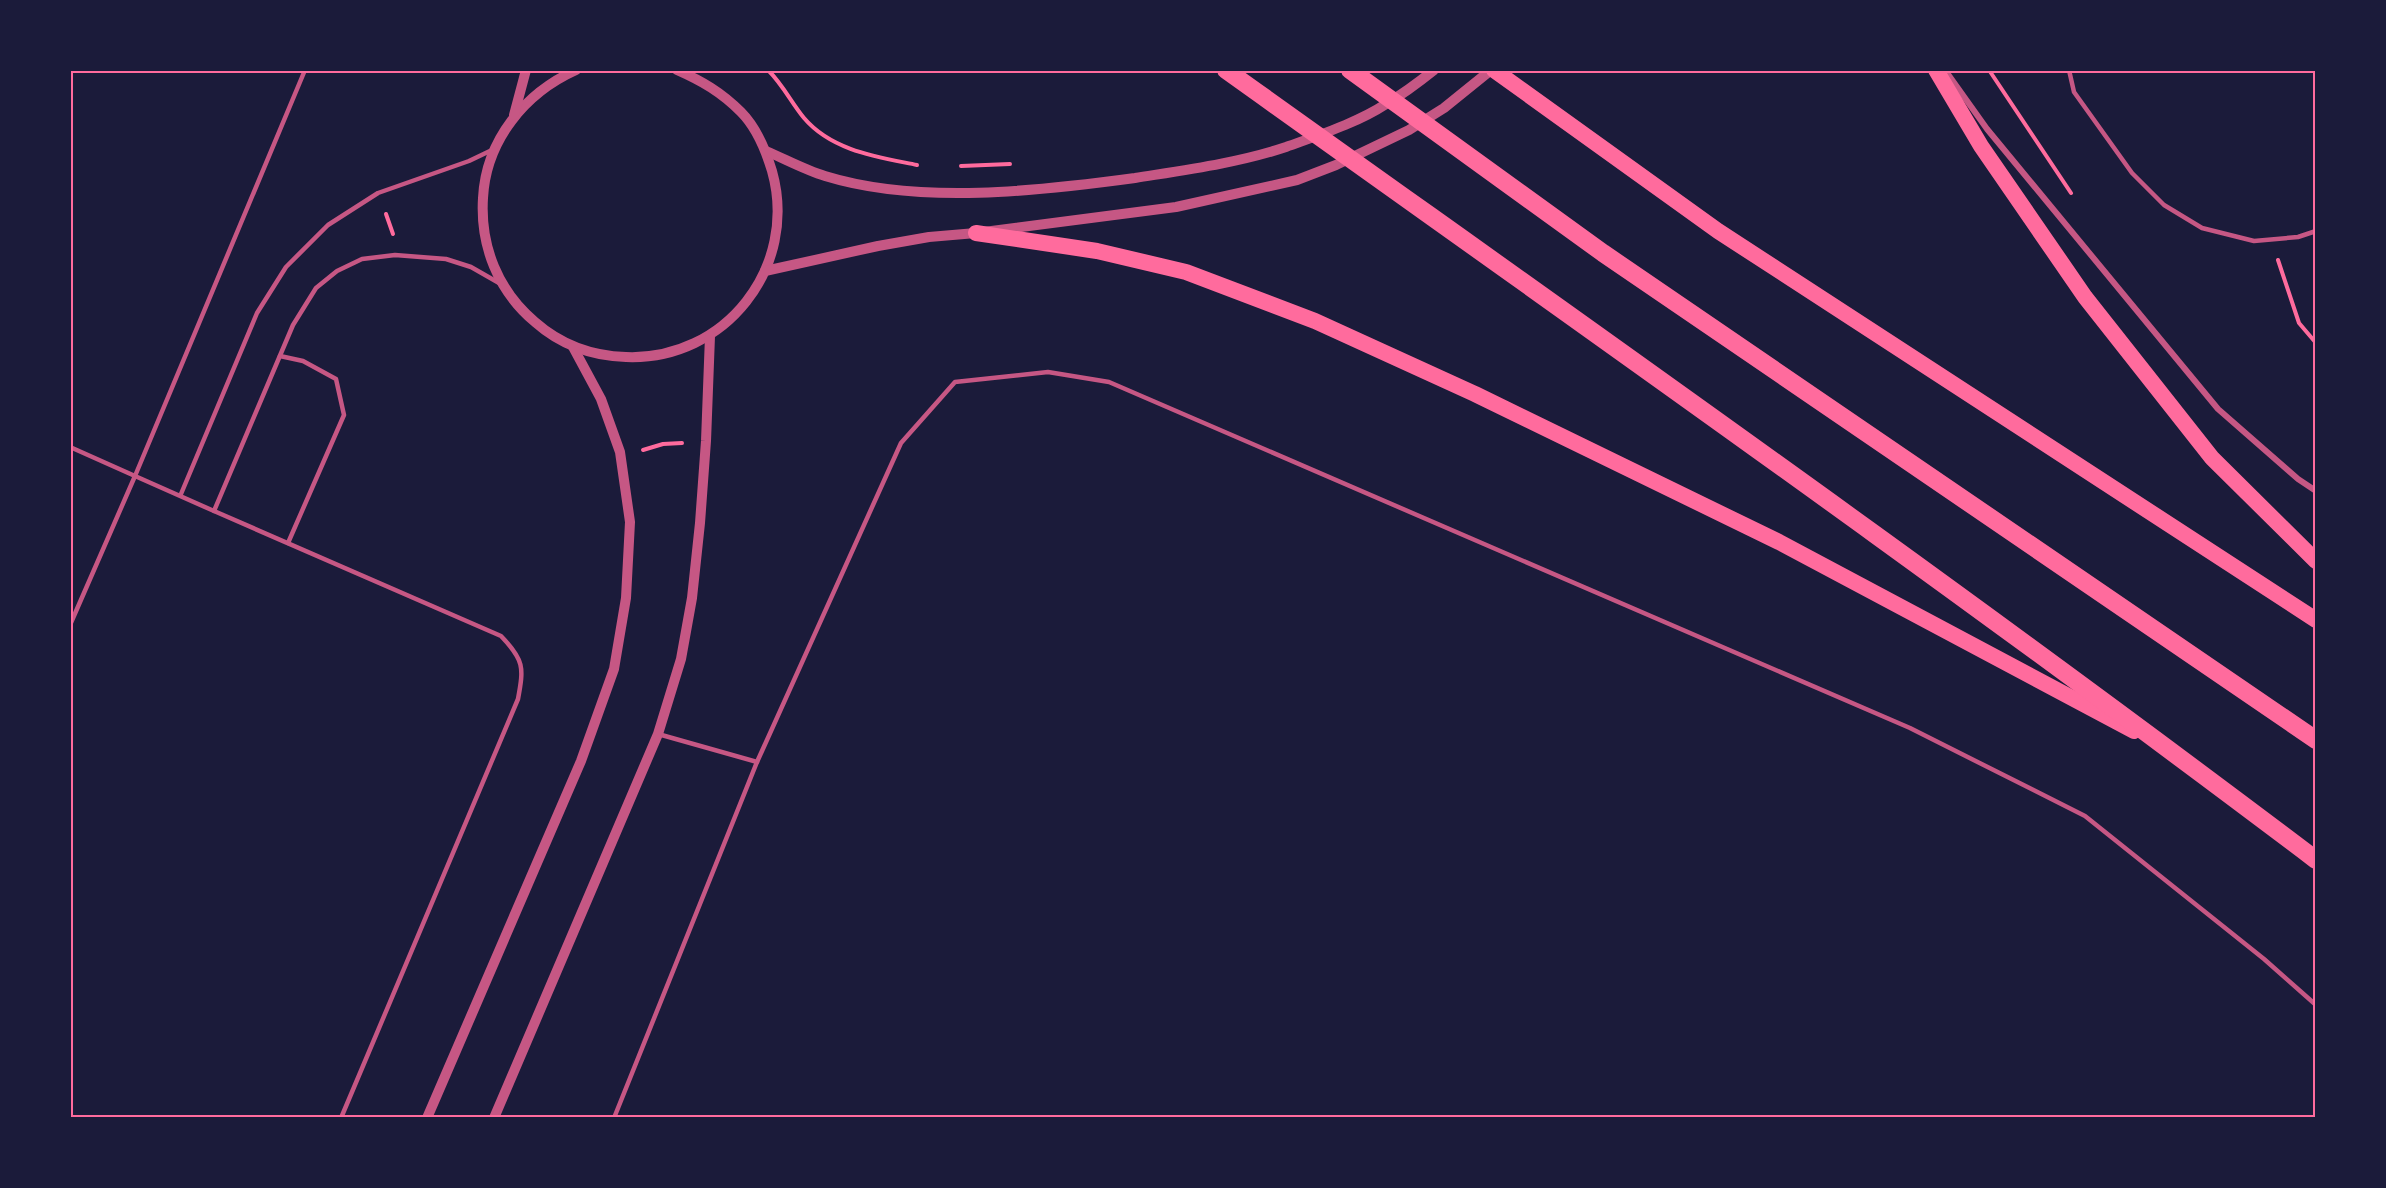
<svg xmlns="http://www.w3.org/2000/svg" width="2386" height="1188" font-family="Cabin,sans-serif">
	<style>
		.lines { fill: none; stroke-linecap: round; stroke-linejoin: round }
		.path { stroke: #ff6b9d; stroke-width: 4 }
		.service { stroke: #c65784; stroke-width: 4.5 }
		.minor { stroke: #c65784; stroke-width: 6 }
		.tertiary { stroke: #c65784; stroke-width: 10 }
		.trunk { stroke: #ff6b9d; stroke-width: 16 }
		.motorway { stroke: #ff6b9d; stroke-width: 18 }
		.neatline { fill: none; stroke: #ff6b9d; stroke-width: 2 }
	</style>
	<rect width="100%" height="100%" fill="#1b1b3a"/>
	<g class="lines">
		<g class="path">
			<path d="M768,70C783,85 791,102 804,118C832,151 878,157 917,165"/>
			<path d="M1989,70L2071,193"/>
			<path d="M961,166L1010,164"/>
			<path d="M386,214L393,234"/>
			<path d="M2278,260L2299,323L2316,343"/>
			<path d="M643,450L663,444L682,443"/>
		</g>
		<g class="service">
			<path d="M2069,70L2074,92L2132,173L2164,205L2202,228L2254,241L2298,237L2316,231"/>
			<path d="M280,356L303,361L336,379L344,415L288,543"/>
			<path d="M70,447L135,476L70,625"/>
			<path d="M181,494L257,313L286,267L328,225L378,193L469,161L492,150"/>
			<path d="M214,511L135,476L305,70"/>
			<path d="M658,734L757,762L901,443L955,382L1048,372L1109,382L1910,728L2085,816L2264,959L2316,1005"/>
			<path d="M341,1118L518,699C524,667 524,660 501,636L214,511L293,325L316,288L337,271L362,259L395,255L446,259L471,267L499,283"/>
			<path d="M614,1118L757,762"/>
		</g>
		<path class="minor" d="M1945,70L1987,129L2218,409L2298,479L2316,491"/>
		<g class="tertiary">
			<path d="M576,70C525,93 486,140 483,198C480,246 498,291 535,322C561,345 592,356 626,357C725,361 799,267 772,171C766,151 756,127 741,112C721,92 702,81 677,70"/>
			<path d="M514,115L526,70"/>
			<path d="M766,151C785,159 805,170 825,176C919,205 1039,191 1135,178C1185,170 1238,163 1286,147C1319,135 1357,123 1386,104C1403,94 1419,82 1434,70"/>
			<path d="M765,271L878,246L929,237L976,233L1176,207L1297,180L1336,165L1409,130L1444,108L1491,70"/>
			<path d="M427,1118L581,761L614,669L626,598L630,522L620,452L601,399L573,347"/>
			<path d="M494,1118L658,734L681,659L692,598L700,523L706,441L710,336"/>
		</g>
		<g class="trunk">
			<path d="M1494,70L1718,231L2316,620"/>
			<path d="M1936,70L1981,146L2085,297L2212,458L2316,561"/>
			<path d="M976,233L1097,251L1186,272L1315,321L1475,394L1779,542L2134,731"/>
		</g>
		<g class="motorway">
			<path d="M1226,70C1591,331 1958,589 2316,860"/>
			<path d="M1350,70L1603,253L2316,740"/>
		</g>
	</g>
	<rect width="2386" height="1188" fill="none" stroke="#1b1b3a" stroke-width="144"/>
	<rect x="72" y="72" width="2242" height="1044" class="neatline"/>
</svg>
